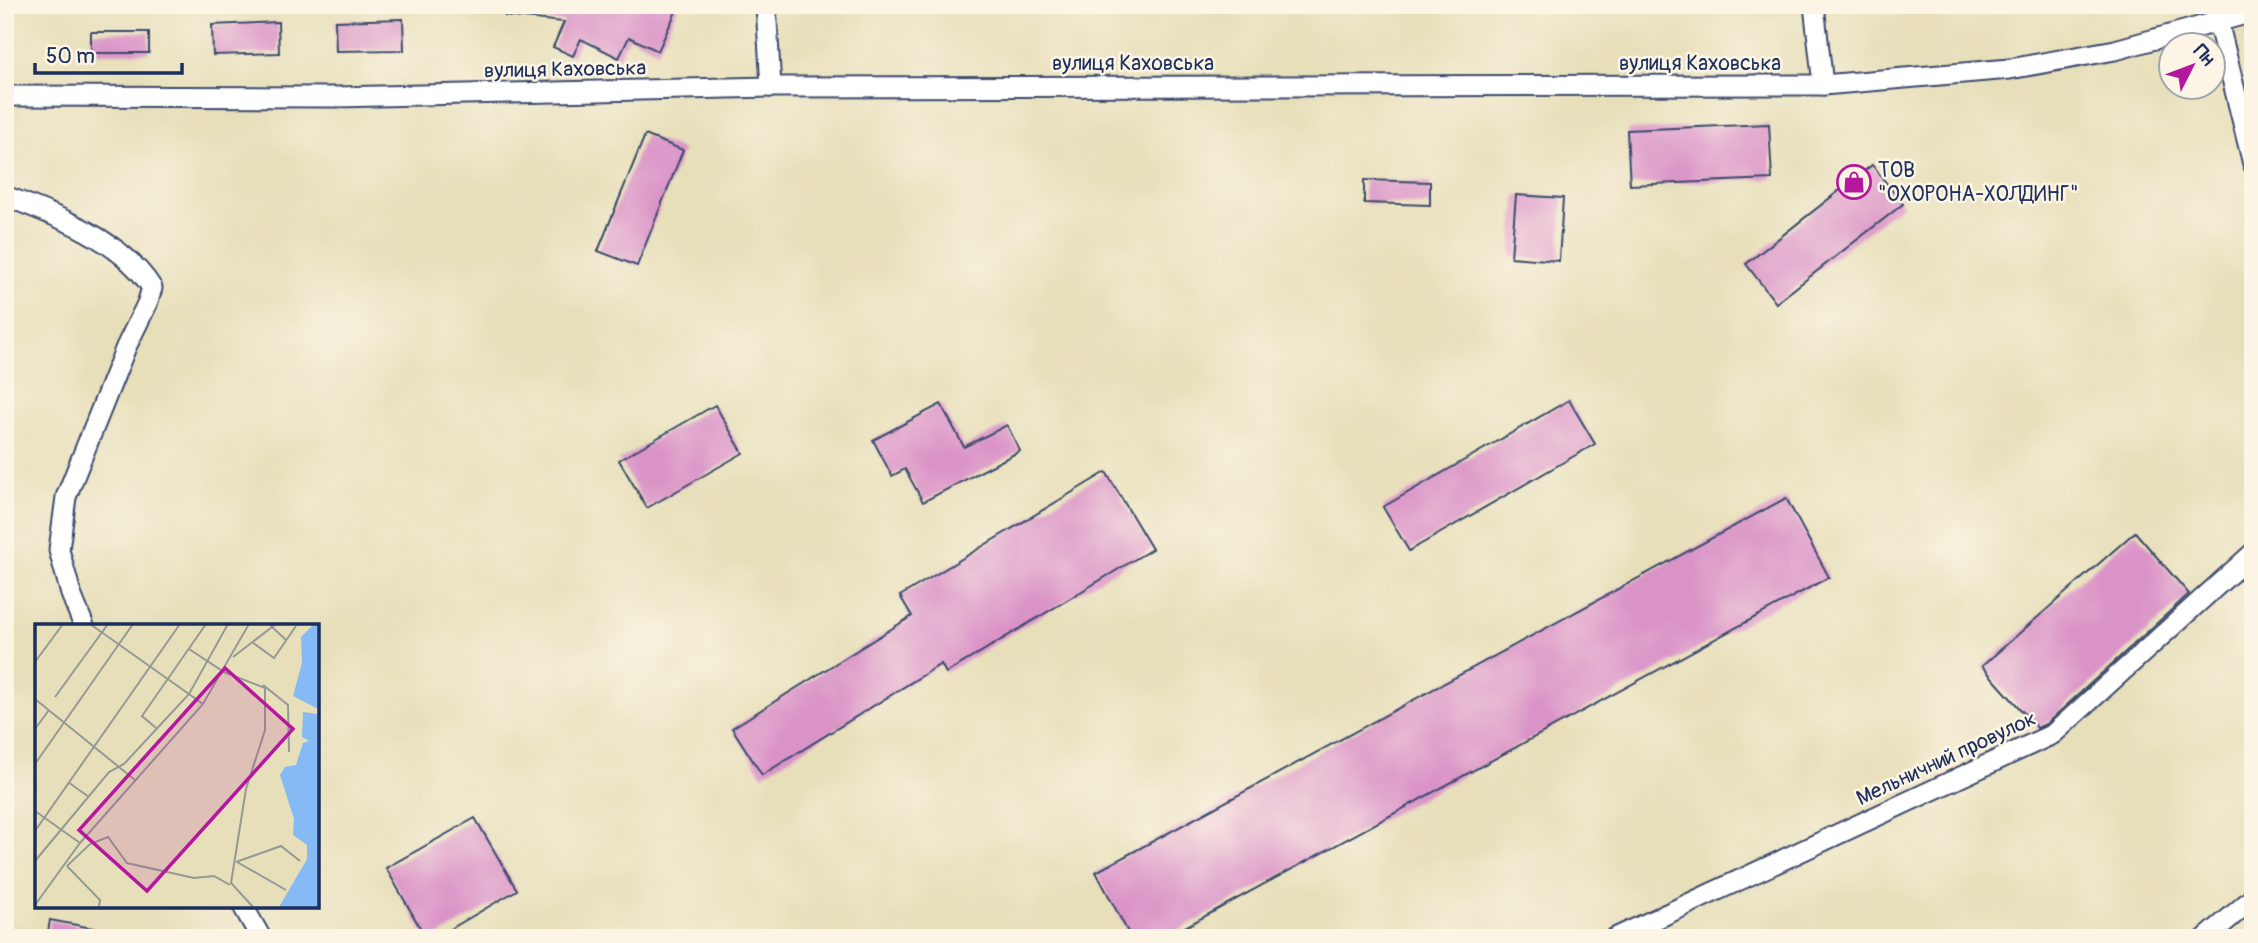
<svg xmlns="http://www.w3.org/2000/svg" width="2258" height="943" font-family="Pangolin,sans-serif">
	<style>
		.building { fill: #da93c7 }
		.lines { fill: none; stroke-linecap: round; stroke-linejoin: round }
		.minor-casing { stroke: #3a496c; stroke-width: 23 }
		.minor { stroke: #fff; stroke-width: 19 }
		.labels { text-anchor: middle; stroke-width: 5; stroke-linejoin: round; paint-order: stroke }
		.street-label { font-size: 21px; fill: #1b2f5e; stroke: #fcf5e5 }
		.poi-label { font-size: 21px; fill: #1b2f5e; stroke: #fcf5e5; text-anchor: start }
		.inset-road { fill: none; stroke: #959995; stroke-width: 2 }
		.view { fill: #b5179e; fill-opacity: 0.15; stroke: #b5179e; stroke-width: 3.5 }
		.inset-edge { fill: none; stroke: #1b2f5e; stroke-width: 3.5 }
	</style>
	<rect width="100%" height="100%" fill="#fcf5e5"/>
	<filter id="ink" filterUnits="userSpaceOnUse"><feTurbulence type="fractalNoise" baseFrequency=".0143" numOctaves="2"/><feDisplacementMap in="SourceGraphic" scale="14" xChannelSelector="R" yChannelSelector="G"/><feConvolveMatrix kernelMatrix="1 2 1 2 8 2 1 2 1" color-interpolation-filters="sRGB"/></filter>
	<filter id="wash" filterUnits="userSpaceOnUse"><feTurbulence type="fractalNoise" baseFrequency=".00686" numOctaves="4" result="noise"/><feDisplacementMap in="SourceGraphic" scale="28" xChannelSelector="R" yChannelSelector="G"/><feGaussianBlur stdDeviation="1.57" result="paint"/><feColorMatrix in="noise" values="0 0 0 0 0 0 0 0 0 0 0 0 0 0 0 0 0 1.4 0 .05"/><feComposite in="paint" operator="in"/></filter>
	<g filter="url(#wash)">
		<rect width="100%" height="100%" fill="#e7dfba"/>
		<g id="blocks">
			<g class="building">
				<path d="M505,5H679L658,51L629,37L619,58L581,39L573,56L553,47L564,22L505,16Z"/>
				<path d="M403,19L404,50L336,51L335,21Z"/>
				<path d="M278,22L279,53L213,55L212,25Z"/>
				<rect x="91" y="32" width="58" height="21"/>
				<path d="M1769,124L1772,179L1630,185L1627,130Z"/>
				<path d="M645,135L683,150L637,266L598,251Z"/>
				<path d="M1872,165L1903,204L1776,303L1746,264Z"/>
				<path d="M1364,180L1430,182V205L1364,203Z"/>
				<path d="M1516,195L1563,198L1559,261L1511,257Z"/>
				<path d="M1569,400L1595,444L1409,551L1383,507Z"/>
				<path d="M941,404L964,447L1007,425L1020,451L923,502L905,469L892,476L873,440Z"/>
				<path d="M715,405L743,453L647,508L619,460Z"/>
				<path d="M1106,472L1152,549L946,673L941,664L762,775L732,728L912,616L900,596Z"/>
				<path d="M1786,498L1829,577L1165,938H1131L1096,872Z"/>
				<path d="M2135,532L2189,594L2046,724L2037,728L1982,666Z"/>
				<path d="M475,818L517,890L435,938H426L386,868Z"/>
				<path d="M50,920L103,930L102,938H47Z"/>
			</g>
		</g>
	</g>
	<g filter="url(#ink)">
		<use href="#blocks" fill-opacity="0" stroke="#3a496c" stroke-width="2"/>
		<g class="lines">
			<g class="minor-casing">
				<g id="minor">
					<path d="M766,5L771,87"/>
					<path d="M1814,5L1823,85"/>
					<path d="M2214,5L2253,164"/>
					<path d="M5,96L336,97L771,87L1823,85L2010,69L2115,50L2253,12"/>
					<path d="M5,196C56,215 122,240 152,288L147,304L126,347L66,497L59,550L71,594L84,626"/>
					<path d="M243,906L261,938"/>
					<path d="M1615,938L2053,734L2253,553"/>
					<path d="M2206,938L2253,898"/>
				</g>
			</g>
			<use href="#minor" class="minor"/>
		</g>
	</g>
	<defs>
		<g id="shop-ring" transform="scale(1.75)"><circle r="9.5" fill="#fcf5e5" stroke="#b5179e" stroke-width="1.5"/><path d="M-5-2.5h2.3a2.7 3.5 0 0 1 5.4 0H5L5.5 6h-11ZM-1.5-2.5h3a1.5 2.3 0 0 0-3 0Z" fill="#b5179e"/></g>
	</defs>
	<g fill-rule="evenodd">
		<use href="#shop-ring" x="1854" y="182"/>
	</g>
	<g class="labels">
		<g class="street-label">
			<text x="1133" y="70">вулиця Каховська</text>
			<text x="1700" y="70">вулиця Каховська</text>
			<text transform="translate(565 69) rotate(-1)" y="7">вулиця Каховська</text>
			<text transform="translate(1946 758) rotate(-25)" y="7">Мельничний провулок</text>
		</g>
		<g class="poi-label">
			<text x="1878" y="177">ТОВ<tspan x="1878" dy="24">"ОХОРОНА-ХОЛДИНГ"</tspan></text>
		</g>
	</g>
	<g transform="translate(35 624)">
		<rect width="284" height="284" fill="#e7dfba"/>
		<path d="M279,0H284L283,85L258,72L267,39L266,13ZM268,88L283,90V283H244L272,235V221L258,211L259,195L245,151L250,143L261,141L268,119L274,117L267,113Z" fill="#86baf4"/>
		<path class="inset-road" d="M55,0L168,80M235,1L251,16M217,18L239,34L261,2M154,25L189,48L230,64V106L211,165L196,259L218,283M198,33L241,0M0,38L28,0M228,61L253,81L254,128M20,73L73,0M0,75L100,156M121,104L107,92L171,0M0,105L14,86M0,140L98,0M33,158L54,173M0,187L45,219M0,207L145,0M0,237L74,148L89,140L154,70L193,0M201,238L246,222L265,237M202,238L251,266M32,242L55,220L73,213L92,239L159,254L179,252L195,261M32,242L65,276L64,283M0,281L45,219L168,80L214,0"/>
		<path class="view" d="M190,44L258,105L112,267L44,206Z"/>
		<rect width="284" height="284" class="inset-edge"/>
	</g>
	<rect width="2258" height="943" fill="none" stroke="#fcf5e5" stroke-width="28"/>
	<g transform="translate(2192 66) rotate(48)"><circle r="33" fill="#fcf5e5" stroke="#a2a6af" stroke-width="2"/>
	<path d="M0-5L12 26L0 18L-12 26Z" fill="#b5179e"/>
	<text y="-10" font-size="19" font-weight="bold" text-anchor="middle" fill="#1b2f5e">Пн</text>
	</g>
	<path d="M35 63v10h147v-10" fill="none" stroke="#1b2f5e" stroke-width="3.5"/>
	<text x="46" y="63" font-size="21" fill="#1b2f5e" stroke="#fcf5e5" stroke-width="5" paint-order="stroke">50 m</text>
</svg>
